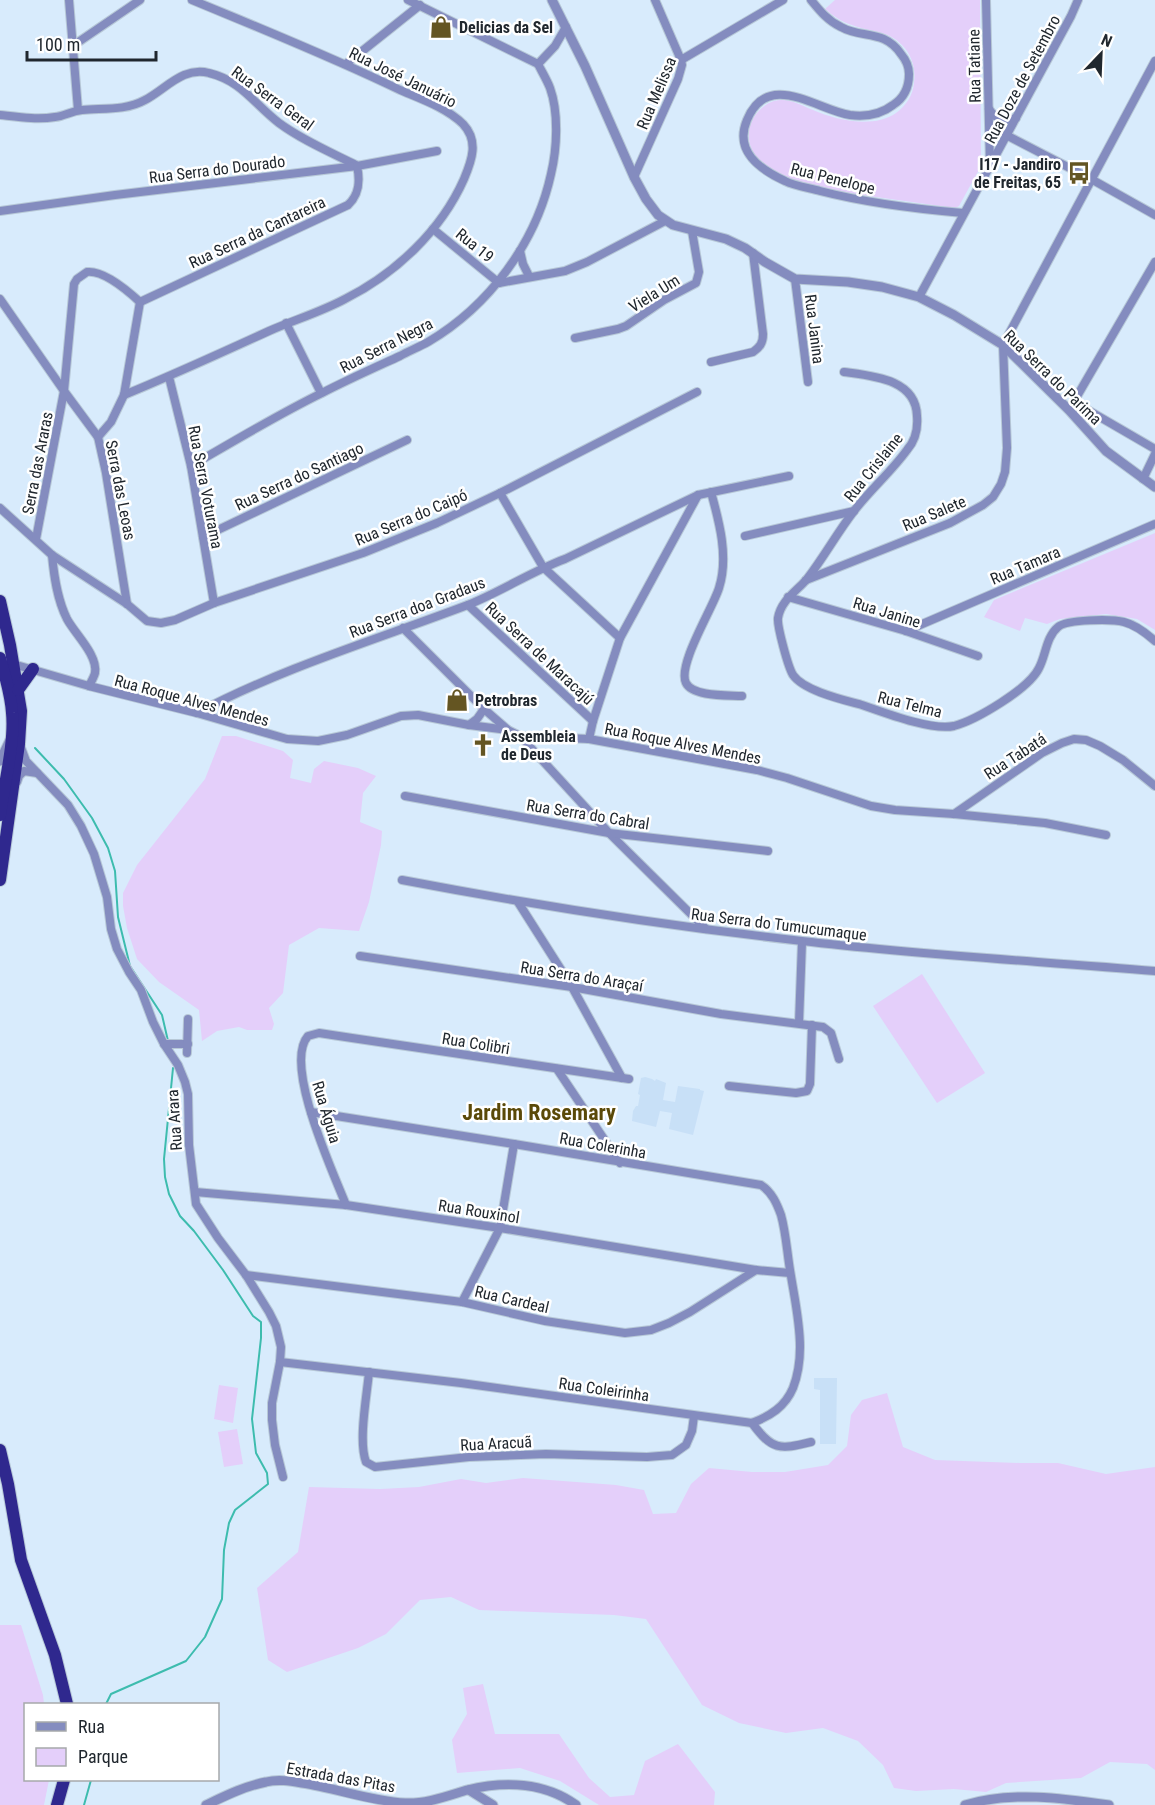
<svg xmlns="http://www.w3.org/2000/svg" width="1155" height="1805" font-family="'Roboto Condensed',sans-serif">
	<style>
		.built { fill: #c8e0f7 }
		.green { fill: #e4cffa }
		.lines { fill: none; stroke-linecap: round; stroke-linejoin: round }
		.stream { stroke: #3dbcae; stroke-width: 2 }
		.minor-casing { stroke: #b7c8d7; stroke-width: 10 }
		.tertiary-casing { stroke: #b7c8d7; stroke-width: 11 }
		.trunk-casing { stroke: #b7c8d7; stroke-width: 14 }
		.minor { stroke: #848cbf; stroke-width: 8 }
		.tertiary { stroke: #848cbf; stroke-width: 9 }
		.trunk { stroke: #2f288e; stroke-width: 12 }
		.labels { text-anchor: middle; stroke-width: 5; stroke-linejoin: round; paint-order: stroke }
		.poi-label { font-size: 16px; font-weight: bold; fill: #20272e; stroke: #fff; text-anchor: start }
		.street-label { font-size: 16px; fill: #20272e; stroke: #fff }
		.district-label { font-size: 22px; font-weight: bold; fill: #5a4908; stroke: #fff }
	</style>
	<rect width="100%" height="100%" fill="#d8ebfc"/>
	<g class="built">
		<path d="M645,1077L652,1079L655,1081L656,1079L666,1083L663,1100L675,1102L678,1086L700,1089V1090L704,1091L693,1135L669,1129L672,1113L660,1111L656,1127L632,1121L633,1111L636,1106H638L640,1095L638,1094L641,1078Z"/>
		<path d="M814,1378H837L836,1444H820V1390L814,1389Z"/>
	</g>
	<g class="green">
		<path d="M835,0H980L981,166L959,206L955,208C926,204 898,200 869,196C842,192 814,189 789,180C767,173 743,152 750,126C753,115 762,105 774,101C788,97 800,105 813,110C836,120 873,129 896,113C906,106 913,95 914,83C916,69 912,55 902,45C888,30 870,32 852,25C842,22 833,16 825,9Z"/>
		<path d="M1155,533V630L1137,619L1106,614L1060,619L1047,624L1025,618L1020,631L984,617L994,600Z"/>
		<path d="M222,736H236L283,751L293,760L290,778L311,783L314,769L324,761L358,768L376,776L363,793L360,822L382,831L381,845L369,902L359,931L319,928L289,945L283,993L269,1008L274,1024L272,1030H247L239,1027L217,1031L202,1041L199,1010L159,982L137,959L127,928L123,906V893L137,865L205,779Z"/>
		<path d="M922,974L985,1073L937,1103L873,1006Z"/>
		<path d="M219,1385L238,1388L233,1423L214,1419Z"/>
		<path d="M887,1393L903,1447L935,1460L1020,1463H1058L1106,1474L1155,1467V1770L1147,1764L1110,1762L1081,1778L1006,1783L986,1792L954,1789L916,1791L894,1788L883,1765L858,1741L823,1728L786,1733L739,1723L702,1705L646,1619L614,1615L479,1610L451,1597L420,1600L386,1634L358,1648L287,1672L268,1660L257,1588L298,1552L309,1487L380,1489L419,1487L461,1479L486,1483L523,1478L616,1485L644,1490L653,1514L676,1513L691,1484L709,1468L752,1472H785L828,1465L847,1446L851,1415L862,1400Z"/>
		<path d="M237,1429L243,1464L224,1467L218,1432Z"/>
		<path d="M0,1625H21L43,1695L44,1704H26V1780H49L44,1805H0Z"/>
		<path d="M483,1684L495,1734H559L589,1778L610,1797L634,1795L645,1761L678,1744L715,1792L714,1805H599L560,1781L520,1768L457,1773L452,1740L467,1714L463,1688Z"/>
	</g>
	<g class="lines">
		<g class="stream">
			<path d="M35,748L64,779L92,818L108,848L115,871L118,917L130,966L162,1015L168,1041"/>
			<path d="M106,1704L111,1694L186,1661L205,1637L222,1599L224,1550L229,1523L235,1510L268,1484L267,1473L256,1453L252,1419L261,1338V1322L253,1316L223,1270L194,1231L180,1216L169,1194L165,1177L164,1159L173,1068"/>
			<path d="M84,1805L91,1780"/>
		</g>
		<g class="minor-casing">
			<g id="minor">
				<path d="M69,0L78,110"/>
				<path d="M811,0C820,11 828,21 841,27C862,39 884,29 901,54C906,60 909,66 909,74C909,87 904,98 893,105C880,115 866,117 850,115C817,110 768,69 747,120C734,151 759,169 785,181C795,186 809,188 820,191C867,203 915,209 963,213"/>
				<path d="M986,0L990,166"/>
				<path d="M74,45L140,0"/>
				<path d="M681,60L783,0"/>
				<path d="M346,64L420,5"/>
				<path d="M538,64L555,46L566,27"/>
				<path d="M989,109C996,120 1004,122 1016,118"/>
				<path d="M0,115C18,117 37,120 55,117C64,116 72,111 82,110C103,108 125,111 145,100C166,89 183,66 209,73C242,81 254,104 279,123C302,140 330,152 356,165"/>
				<path d="M1006,135L1091,179L1155,215"/>
				<path d="M634,177L678,79L682,65L681,60L655,0"/>
				<path d="M0,211L115,195L357,166L437,151"/>
				<path d="M433,229L499,283"/>
				<path d="M520,251L523,264L529,276"/>
				<path d="M795,279L808,382"/>
				<path d="M499,283L565,271L587,262L665,221"/>
				<path d="M919,297L1071,16L1078,0"/>
				<path d="M0,299L64,391L98,437L106,473L127,604"/>
				<path d="M140,302L348,205C360,194 360,180 357,166"/>
				<path d="M286,323L321,393"/>
				<path d="M575,338L618,329L626,326L664,300L696,283L699,272L692,231"/>
				<path d="M711,362L753,352C760,347 763,343 763,334L753,253"/>
				<path d="M844,372C873,376 916,379 917,416C918,428 915,441 907,450C891,472 870,490 854,511C837,533 824,557 807,579C797,591 781,600 778,618C777,626 788,667 793,675C804,691 844,700 862,705C885,713 932,731 954,726C976,720 1029,689 1039,668C1046,655 1046,637 1058,627C1067,619 1112,619 1124,622C1136,625 1146,633 1155,641"/>
				<path d="M169,377L191,466L214,603"/>
				<path d="M124,395C173,375 221,353 269,331C294,320 321,312 345,299C395,274 441,231 464,179C472,160 479,141 463,124C447,108 421,99 400,90C332,57 262,29 192,0"/>
				<path d="M1074,402L1155,449"/>
				<path d="M1069,410L1155,262"/>
				<path d="M98,437L111,422L124,395L140,302"/>
				<path d="M191,466C234,441 277,415 322,393C347,380 374,368 400,356C409,351 419,347 428,342C489,306 536,243 551,174C557,149 559,113 550,88C547,80 542,72 538,64L408,0"/>
				<path d="M1143,479L1155,454"/>
				<path d="M711,492C719,521 729,557 719,588C713,608 677,665 686,683C693,697 728,695 742,696"/>
				<path d="M500,493L543,567L620,638"/>
				<path d="M0,508L52,555L127,604L147,621L161,623L175,620L214,603L363,553L437,523L500,493L697,392"/>
				<path d="M745,536L854,511"/>
				<path d="M203,537L407,440"/>
				<path d="M36,539L64,391L74,284L77,279L87,272C104,270 128,291 140,302"/>
				<path d="M52,555C54,576 57,599 67,619C75,634 98,655 95,673C94,677 91,682 89,686"/>
				<path d="M806,580L950,523L983,505L993,497L1001,484L1005,472L1007,448L1003,345L1155,61"/>
				<path d="M788,597L906,631L978,656"/>
				<path d="M468,605L593,721"/>
				<path d="M403,628L484,709L507,729"/>
				<path d="M906,631L1155,524"/>
				<path d="M13,664L89,686L197,713L287,739L318,741L347,735L401,716L418,715L469,725L508,730L520,736L589,739L757,770L787,778L871,806L895,810L954,814L1045,823L1106,835"/>
				<path d="M197,713C282,668 375,640 465,606C499,593 530,572 565,559L698,495L789,476"/>
				<path d="M469,725L477,719L484,709"/>
				<path d="M520,736L609,833L706,929"/>
				<path d="M589,739L593,721L620,638L698,495"/>
				<path d="M20,745L26,761L68,805L81,826L94,854L107,897L111,929L117,949L129,972L141,990L153,1022L164,1044L178,1065L185,1082L188,1094L189,1145L196,1204L218,1238L246,1275L269,1312L276,1326L281,1347L280,1362L272,1403V1420L275,1445L283,1477"/>
				<path d="M17,782L19,776L24,771L37,773"/>
				<path d="M405,796L609,833L768,851"/>
				<path d="M954,814L1042,753L1062,743L1074,739L1086,740L1100,746L1123,760L1155,786"/>
				<path d="M402,880C534,905 668,926 802,941C919,955 1037,961 1155,971"/>
				<path d="M518,902L572,987L622,1078"/>
				<path d="M360,956L572,987L721,1014L823,1027L831,1033L839,1059"/>
				<path d="M799,1023L802,942"/>
				<path d="M164,1044H188"/>
				<path d="M187,1053L188,1019"/>
				<path d="M557,1069L620,1163"/>
				<path d="M729,1086L796,1093L807,1091L810,1084L812,1025"/>
				<path d="M195,1192L346,1205L500,1228L756,1270L790,1273"/>
				<path d="M346,1205C333,1172 283,1064 308,1036L319,1033L352,1038L629,1079"/>
				<path d="M246,1275L462,1302L545,1321L625,1333L651,1330L669,1323L690,1312L756,1270"/>
				<path d="M462,1302L500,1228L514,1144"/>
				<path d="M280,1362L461,1383L752,1423C770,1416 785,1407 793,1388C798,1375 800,1361 800,1347C800,1321 794,1296 790,1270C787,1252 786,1233 781,1215C777,1204 772,1192 761,1185L514,1144L311,1112"/>
				<path d="M369,1372C367,1395 358,1441 366,1462L375,1467L469,1457L546,1454L647,1457L672,1455L686,1445L692,1431L694,1416"/>
				<path d="M752,1423C772,1450 779,1450 811,1442"/>
			</g>
		</g>
		<g class="tertiary-casing">
			<g id="tertiary">
				<path d="M552,0L585,66L634,177L646,199L658,215L673,225L726,239L745,248L765,262L795,279L848,282L882,287L919,297L954,315L1003,345L1069,410L1106,451L1155,487"/>
				<path d="M0,761L10,740"/>
				<path d="M469,1790L493,1805"/>
				<path d="M206,1805C225,1796 245,1786 266,1782C278,1779 290,1781 302,1783C336,1788 370,1801 405,1803C426,1804 447,1796 467,1790C504,1781 544,1782 576,1805"/>
				<path d="M965,1805C1011,1791 1062,1798 1109,1805"/>
			</g>
		</g>
		<g class="trunk-casing">
			<g id="trunk">
				<path d="M0,601L10,645L21,711L19,744L0,880"/>
				<path d="M0,658C5,676 11,694 12,713C15,742 4,785 0,815"/>
				<path d="M18,690L33,669"/>
				<path d="M0,1450L8,1484L21,1560L55,1655L67,1704"/>
				<path d="M57,1805L64,1780"/>
			</g>
		</g>
		<use href="#minor" class="minor"/>
		<use href="#tertiary" class="tertiary"/>
		<use href="#trunk" class="trunk"/>
	</g>
	<defs>
		<g id="shop-bare" transform="scale(1.8)"><path d="M-5-2.5h2.3a2.7 3.5 0 0 1 5.4 0H5L5.5 6h-11ZM-1.5-2.5h3a1.5 2.3 0 0 0-3 0Z" fill="#645522" stroke="#fff" stroke-width="2.5" paint-order="stroke"/></g>
		<g id="bus-bare" transform="scale(1.8)"><path d="M-5-6H5V4H4V6H2V4H-2V6H-4V4H-5ZM-3.5-4V0h7V-4ZM-3.5 1.2v1.5H-2V1.2ZM2 1.2v1.5H3.5V1.2Z" fill="#645522" stroke="#fff" stroke-width="2.5" paint-order="stroke"/></g>
		<g id="church-bare" transform="scale(1.8)"><path d="M-1.2-6h2.4v3.5h3.3v2.4h-3.3V6h-2.4V-.1h-3.3v-2.4h3.3Z" fill="#645522" stroke="#fff" stroke-width="2.5" paint-order="stroke"/></g>
	</defs>
	<g fill-rule="evenodd">
		<use href="#shop-bare" x="441" y="27"/>
		<use href="#bus-bare" x="1079" y="173"/>
		<use href="#shop-bare" x="457" y="700"/>
		<use href="#church-bare" x="483" y="745"/>
	</g>
	<g class="labels">
		<g class="poi-label">
			<text x="459" y="33">Delicias da Sel</text>
			<text x="1061" y="170" text-anchor="end">I17 - Jandiro<tspan x="1061" dy="18">de Freitas, 65</tspan></text>
			<text x="475" y="706">Petrobras</text>
			<text x="501" y="742">Assembleia<tspan x="501" dy="18">de Deus</tspan></text>
		</g>
		<g class="street-label">
			<text transform="translate(974 66) rotate(-91)" y="6">Rua Tatiane</text>
			<text transform="translate(403 77) rotate(26)" y="6">Rua José Januário</text>
			<text transform="translate(1022 79) rotate(-62)" y="6">Rua Doze de Setembro</text>
			<text transform="translate(656 93) rotate(-67)" y="6">Rua Melissa</text>
			<text transform="translate(273 98) rotate(36)" y="6">Rua Serra Geral</text>
			<text transform="translate(217 169) rotate(-7)" y="6">Rua Serra do Dourado</text>
			<text transform="translate(833 178) rotate(14)" y="6">Rua Penelope</text>
			<text transform="translate(257 232) rotate(-25)" y="6">Rua Serra da Cantareira</text>
			<text transform="translate(475 245) rotate(39)" y="6">Rua 19</text>
			<text transform="translate(654 293) rotate(-32)" y="6">Viela Um</text>
			<text transform="translate(815 329) rotate(83)" y="6">Rua Janina</text>
			<text transform="translate(386 345) rotate(-27)" y="6">Rua Serra Negra</text>
			<text transform="translate(1053 377) rotate(44)" y="6">Rua Serra do Parima</text>
			<text transform="translate(37 463) rotate(-79)" y="6">Serra das Araras</text>
			<text transform="translate(873 467) rotate(-51)" y="6">Rua Crislaine</text>
			<text transform="translate(299 476) rotate(-25)" y="6">Rua Serra do Santiago</text>
			<text transform="translate(206 487) rotate(79)" y="6">Rua Serra Voturama</text>
			<text transform="translate(121 490) rotate(79)" y="6">Serra das Leoas</text>
			<text transform="translate(934 513) rotate(-23)" y="6">Rua Salete</text>
			<text transform="translate(411 517) rotate(-23)" y="6">Rua Serra do Caipó</text>
			<text transform="translate(1025 565) rotate(-23)" y="6">Rua Tamara</text>
			<text transform="translate(417 607) rotate(-21)" y="6">Rua Serra doa Gradaus</text>
			<text transform="translate(887 612) rotate(17)" y="6">Rua Janine</text>
			<text transform="translate(540 653) rotate(43)" y="6">Rua Serra de Maracajú</text>
			<text transform="translate(192 700) rotate(15)" y="6">Rua Roque Alves Mendes</text>
			<text transform="translate(910 704) rotate(14)" y="6">Rua Telma</text>
			<text transform="translate(683 743) rotate(11)" y="6">Rua Roque Alves Mendes</text>
			<text transform="translate(1015 756) rotate(-33)" y="6">Rua Tabatá</text>
			<text transform="translate(588 814) rotate(9)" y="6">Rua Serra do Cabral</text>
			<text transform="translate(779 924) rotate(7)" y="6">Rua Serra do Tumucumaque</text>
			<text transform="translate(582 976) rotate(9)" y="6">Rua Serra do Araçaí</text>
			<text transform="translate(476 1043) rotate(9)" y="6">Rua Colibri</text>
			<text transform="translate(327 1112) rotate(73)" y="6">Rua Águia</text>
			<text transform="translate(174 1120) rotate(-94)" y="6">Rua Arara</text>
			<text transform="translate(603 1145) rotate(10)" y="6">Rua Colerinha</text>
			<text transform="translate(479 1211) rotate(9)" y="6">Rua Rouxinol</text>
			<text transform="translate(512 1299) rotate(13)" y="6">Rua Cardeal</text>
			<text transform="translate(604 1389) rotate(8)" y="6">Rua Coleirinha</text>
			<text transform="translate(496 1443) rotate(-3)" y="6">Rua Aracuã</text>
			<text transform="translate(341 1777) rotate(10)" y="6">Estrada das Pitas</text>
		</g>
		<g class="district-label">
			<text x="539" y="1120">Jardim Rosemary</text>
		</g>
	</g>
	<rect x="24" y="1703" width="195" height="78" fill="#ffffff" stroke="#a6a9ab" stroke-width="1.5"/>
	<rect x="36" y="1722" width="30" height="9" fill="#848cbf" stroke="#a6a9ab" stroke-width="1.5"/>
	<text x="78" y="1733" font-size="18" fill="#20272e">Rua</text>
	<rect x="36" y="1748" width="30" height="18" fill="#e4cffa" stroke="#a6a9ab" stroke-width="1.5"/>
	<text x="78" y="1763" font-size="18" fill="#20272e">Parque</text>
	<g transform="translate(1101 54) rotate(23)" stroke="#ffffff" stroke-width="4.5" paint-order="stroke">
	<path d="M0-4.5L10 22L0 15L-10 22Z" fill="#20272e"/>
	<text y="-9" font-size="16" font-weight="bold" text-anchor="middle" fill="#20272e">N</text>
	</g>
	<path d="M27 51v9h129v-9" fill="none" stroke="#20272e" stroke-width="3"/>
	<text x="36" y="51" font-size="18" fill="#20272e" stroke="#ffffff" stroke-width="4.5" paint-order="stroke">100 m</text>
</svg>
